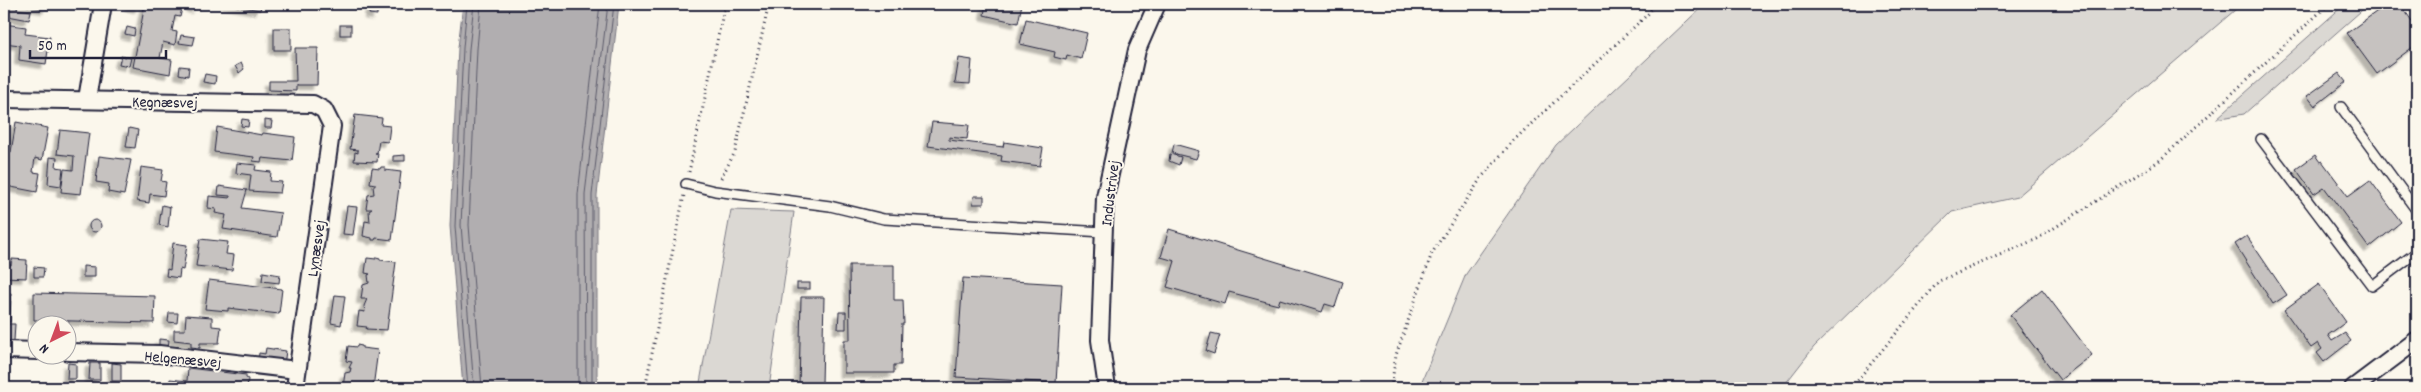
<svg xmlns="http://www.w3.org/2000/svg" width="2421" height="392" font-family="Dekko,sans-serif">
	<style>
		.green { fill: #dbd8d3; stroke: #7e7d87 }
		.water { fill: #b1aeb0; stroke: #787681 }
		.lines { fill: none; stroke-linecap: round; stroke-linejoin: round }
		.shore { stroke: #5b5a6a; stroke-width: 1 }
		.building { fill: #c6c2c0; stroke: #22223b; filter: url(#shadow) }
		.lane-casing { stroke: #22223b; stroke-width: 12 }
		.street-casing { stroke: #22223b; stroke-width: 20 }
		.path { stroke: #22223b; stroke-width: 3; stroke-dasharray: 1 4; stroke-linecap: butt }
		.lane { stroke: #fbf7ec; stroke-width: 9 }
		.street { stroke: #fbf7ec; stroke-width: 16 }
		.labels { text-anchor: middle; stroke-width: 4; stroke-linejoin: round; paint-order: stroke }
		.street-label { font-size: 16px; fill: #22223b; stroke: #fbf7ec }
	</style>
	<defs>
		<filter id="shadow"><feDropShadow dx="-4.5" dy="4.5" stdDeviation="1" flood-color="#0004"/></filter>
	</defs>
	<rect width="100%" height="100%" fill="#fbf7ec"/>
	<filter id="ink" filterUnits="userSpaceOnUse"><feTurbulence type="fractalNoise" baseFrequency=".02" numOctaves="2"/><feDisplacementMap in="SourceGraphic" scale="10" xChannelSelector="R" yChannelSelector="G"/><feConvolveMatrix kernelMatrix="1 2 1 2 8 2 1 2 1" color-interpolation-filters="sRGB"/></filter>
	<g filter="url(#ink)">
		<g class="green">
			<path d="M1705,4H2242L2017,197L1952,212L1814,347L1782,388H1419L1466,274L1556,145Z"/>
			<path d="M2345,4H2369L2244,114L2216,119Z"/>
			<path d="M731,210L794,212L769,388H699Z"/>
		</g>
		<path class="water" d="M463,4H619L597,195V388H463L450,226L458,48Z"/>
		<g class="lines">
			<g class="shore">
				<path d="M467,4L463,48L455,226L468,388"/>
				<path d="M474,4L469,49L461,225L474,388"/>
				<path d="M481,4L477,49L469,225L482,388"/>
				<path d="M578,388V194L600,4"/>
				<path d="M586,388L585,194L608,4"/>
				<path d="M592,388V195L614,4"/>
			</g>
		</g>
		<g class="building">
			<path d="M10,4H18L17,9L31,11L29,20L8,16Z"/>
			<path d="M24,4H48L47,9L23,5Z"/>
			<path d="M130,4H140L139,8L129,6Z"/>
			<path d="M145,4H183L180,17L175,16L172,31L177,32L175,45L163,42L160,58L172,60L170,74L133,67Z"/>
			<path d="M191,4H197L196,9L190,7Z"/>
			<path d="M226,4H262L260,10Z"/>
			<path d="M986,4H1022L1018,23L984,15Z"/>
			<path d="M2387,4H2400L2417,28V44L2377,74L2347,33Z"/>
			<path d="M370,7L377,8V15L369,14Z"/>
			<path d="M1026,19L1087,33L1081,59L1067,55L1066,60L1054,57L1055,52L1020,44Z"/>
			<path d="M4,24L26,27L25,34L50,37L46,64L19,60L20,45L4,43Z"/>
			<rect x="340" y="25" width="11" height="10"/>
			<path d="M127,27L135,29L134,36L125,34Z"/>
			<rect x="274" y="28" width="17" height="22"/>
			<path d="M181,35L195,37L193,45L179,43Z"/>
			<path d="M295,48H318L317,85H296V91L269,90V81H296Z"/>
			<path d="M121,56L131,58L129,66L119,64Z"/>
			<path d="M959,58L972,60L970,84L955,83Z"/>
			<path d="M241,63L244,69L239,73L235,66Z"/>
			<path d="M180,66L189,67L188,76L179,74Z"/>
			<path d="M2339,73L2346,82L2315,106L2307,96Z"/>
			<path d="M205,74L216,76L215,84L203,82Z"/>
			<path d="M4,115H8V138L4,137Z"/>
			<path d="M355,115L382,118L381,125L390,126L388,142L379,141L377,153H375H378L377,162L354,161L355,152L358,153V150L350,149Z"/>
			<path d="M242,119L249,120L248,127L241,126Z"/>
			<path d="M265,120L272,121L271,128H265Z"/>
			<path d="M16,122L48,128L42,160L35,158L33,172L40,173L37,192L6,186L9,166L4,165V163L6,151L11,152Z"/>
			<path d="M932,122L969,125L967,139L949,137V140L1003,147L1004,142L1043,148L1040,166L1001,161L1002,156L928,146Z"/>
			<path d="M217,127L262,135L263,133L295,137L292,161L262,158L261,162L253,161L254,157L214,152Z"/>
			<path d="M129,128L138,130L135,148L126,147Z"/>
			<path d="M60,130L89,133L81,194L61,192L64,169L73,170L74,156L57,154Z"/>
			<path d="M1174,144L1199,151L1196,159L1172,153Z"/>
			<path d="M1170,154L1181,157L1179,165L1169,161Z"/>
			<path d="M405,155V161H393V156Z"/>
			<path d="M2315,155L2320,162L2322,161L2348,196L2370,180L2401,222L2369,248L2324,187L2314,194L2296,169Z"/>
			<path d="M99,156L131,160L124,195L108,192L109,184L96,182Z"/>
			<path d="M50,157L57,158L56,167L63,168L61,186L48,184Z"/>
			<path d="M237,163L256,165L255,170L271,172L270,181L282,182L280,193L249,191L251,175L236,173Z"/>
			<path d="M141,167L163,170L161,181L166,182L164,196L150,194L149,203L137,201Z"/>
			<path d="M381,167H385V170L401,172L392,240L376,238L375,240H372V238L363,236L365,221L370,222L369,211L372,209H366L368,195L374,194L373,186H375V184L370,183L372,168L380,169Z"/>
			<path d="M219,186L247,190L242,208L281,213L277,237L223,229L226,215L215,213L216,209L208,208L209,196L230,198V196L218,195Z"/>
			<path d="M974,196H984V204H973Z"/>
			<path d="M162,205L170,207L168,227L159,225Z"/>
			<path d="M347,206L357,207L353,235L343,234Z"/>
			<circle cx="95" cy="226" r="6"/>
			<path d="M1169,229L1343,282L1335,307L1325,304L1322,312L1280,299L1278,305L1229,292L1225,304L1167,287L1175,261L1161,257Z"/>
			<path d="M2247,236L2287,295L2273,304L2235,244Z"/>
			<path d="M200,239L228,242L226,254L234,255L232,270L196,266Z"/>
			<path d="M173,243L187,245L183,270L180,269L179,278L166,276L167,269L170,270Z"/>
			<path d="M376,257L380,258V260L396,262L387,330L366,329L367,327L357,326L359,311L365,312L364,306L367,299H361L363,285L369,283L368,275L370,274L365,273L367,258L376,259Z"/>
			<path d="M12,259L27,260L26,278L4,277V264L11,265Z"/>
			<path d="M849,265H894V300H903L904,324H902L901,365H894V373H844V340H850Z"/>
			<path d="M83,266L95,267V277H83Z"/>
			<path d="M34,267L44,268L43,277H34Z"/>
			<path d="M263,272L280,275L279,283L262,281Z"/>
			<path d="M963,278L1062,284L1056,383L956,377Z"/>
			<path d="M209,280L282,289L279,314L228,308V311L205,309Z"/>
			<rect x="797" y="283" width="13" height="6"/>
			<path d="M2319,284L2346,322L2328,335L2332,341L2345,333L2351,341L2324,362L2317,353L2322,349L2318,343L2311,348L2284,310Z"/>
			<path d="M2042,289L2092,355L2060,380L2010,315Z"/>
			<path d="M4,293H11L10,322H4Z"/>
			<path d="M34,293L155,296L154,323L34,320Z"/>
			<path d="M335,295L345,296L341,325L331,323Z"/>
			<path d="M801,297H824L822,384H820V388H799Z"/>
			<path d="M839,312H846V329H838Z"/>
			<path d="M169,313H178L177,323L168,322Z"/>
			<path d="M186,315L212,317V326L221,327L219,343H200V348L191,347V342L174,340V330H185Z"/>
			<path d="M4,324H15L14,341H4Z"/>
			<path d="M1211,333L1220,335L1214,354L1206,351Z"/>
			<path d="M159,339L169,340L168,348L159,347Z"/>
			<path d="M357,345L362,346V348L378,350L373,388L343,387L345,373L350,372L351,368H349L352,362L346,361L348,346L357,347Z"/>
			<path d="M266,348L286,351L284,365L258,361L259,353L265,354Z"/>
			<path d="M68,363L76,364V379H67Z"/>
			<path d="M90,363H100V380H89Z"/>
			<path d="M112,363L121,364V381H112Z"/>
			<path d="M188,368L246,375V378L248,379L247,388H169L170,379L187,381Z"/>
			<path d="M324,384L334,385L333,388H323Z"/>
			<path d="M4,385L14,386V388H4Z"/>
			<path d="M55,385L69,386V388H55Z"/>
			<path d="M85,386L99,387V388H84Z"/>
		</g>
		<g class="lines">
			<g class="lane-casing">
				<g id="lane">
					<path d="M2341,107L2417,211"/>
					<path d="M2261,139L2372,286L2417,252"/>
					<path d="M686,184L715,191L830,206L884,219L1104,232"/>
				</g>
			</g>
			<g class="street-casing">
				<g id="street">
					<path d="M4,99L313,104L324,110L332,126L295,388"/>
					<path d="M87,99L103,4"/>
					<path d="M4,350L38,351"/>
					<path d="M68,352L159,354L297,370"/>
					<path d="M1107,388L1100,340L1105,197L1137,50L1157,4"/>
					<path d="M2353,388L2417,340"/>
				</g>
			</g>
			<g class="path">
				<path d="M689,172L725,4"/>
				<path d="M721,178L735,152L769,4"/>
				<path d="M645,388L684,195"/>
				<path d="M1391,388L1396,355L1432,253L1481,178L1513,141L1649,13L1654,4"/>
				<path d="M1851,388L1939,281L2037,239L2159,161L2329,4"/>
			</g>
			<use href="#lane" class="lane"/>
			<use href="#street" class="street"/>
		</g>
	</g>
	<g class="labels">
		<g class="street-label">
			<text transform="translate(165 101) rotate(1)" y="6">Kegnæsvej</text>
			<text transform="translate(1109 193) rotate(-83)" y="6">Industrivej</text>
			<text transform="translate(315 248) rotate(-82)" y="6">Lynæsvej</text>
			<text transform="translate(183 358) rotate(5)" y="6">Helgenæsvej</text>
		</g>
	</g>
	<rect width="2421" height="392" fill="none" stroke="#fbf7ec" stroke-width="20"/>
	<rect x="10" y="10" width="2401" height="372" fill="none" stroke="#22223b" stroke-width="2" filter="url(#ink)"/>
	<g transform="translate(52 340) rotate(222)"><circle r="24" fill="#fbf7ec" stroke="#a4a2a5"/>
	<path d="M0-4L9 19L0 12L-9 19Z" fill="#d1495b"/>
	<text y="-8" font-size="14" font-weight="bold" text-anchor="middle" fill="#22223b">N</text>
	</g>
	<path d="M30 50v8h136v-8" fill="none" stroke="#22223b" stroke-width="2.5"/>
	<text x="38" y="50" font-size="15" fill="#22223b" stroke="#fbf7ec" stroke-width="4" paint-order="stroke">50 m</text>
</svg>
